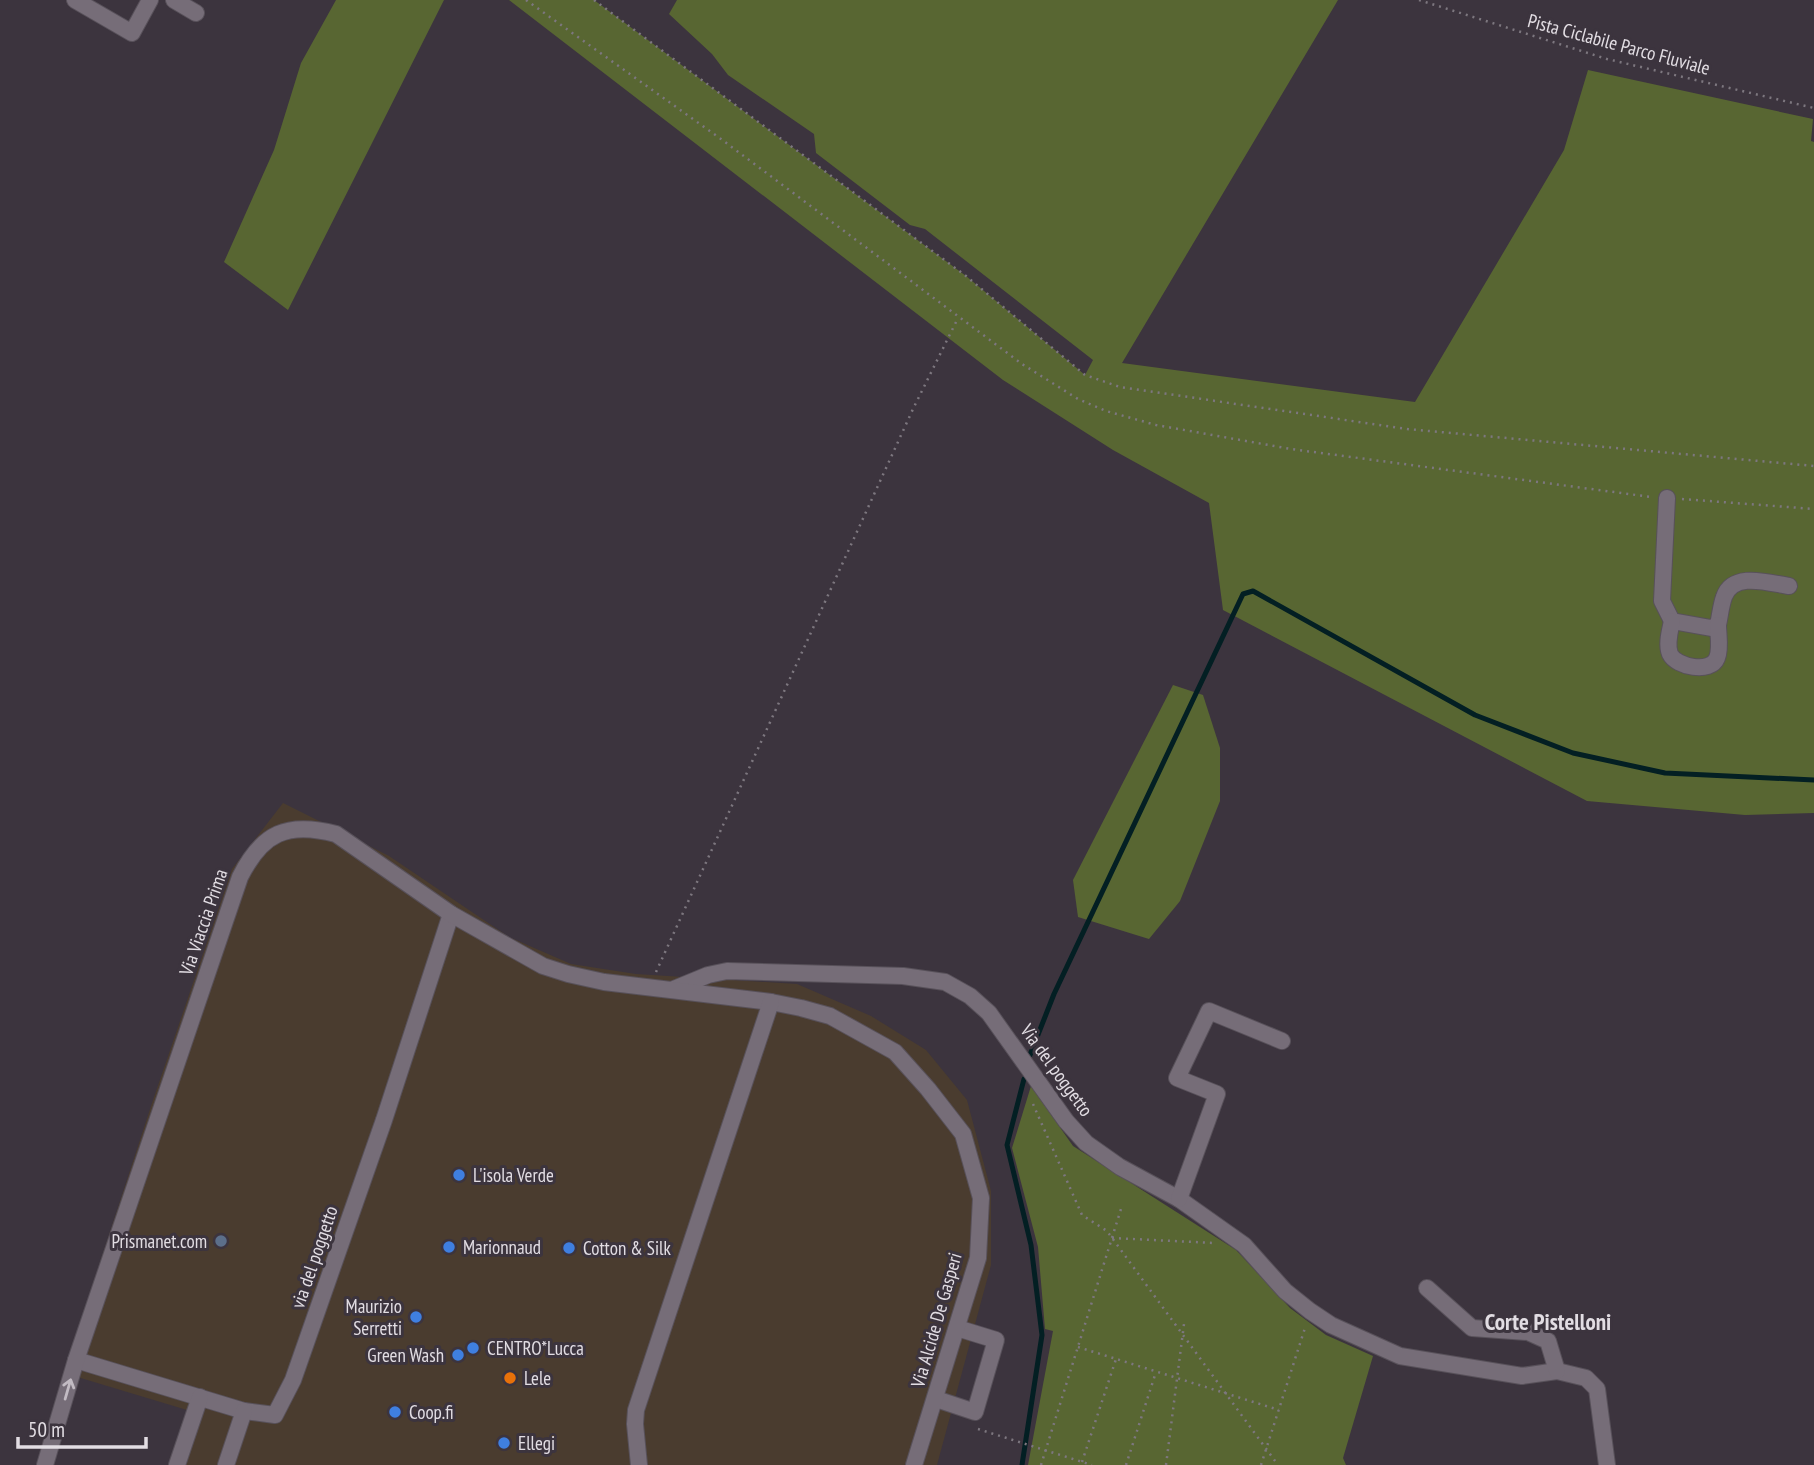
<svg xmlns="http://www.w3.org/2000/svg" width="1814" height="1465" font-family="'PT Sans Narrow',sans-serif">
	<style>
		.commercial { fill: #4a3c2f }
		.green { fill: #586632 }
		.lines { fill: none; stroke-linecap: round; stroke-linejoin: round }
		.stream { stroke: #031f23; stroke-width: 5 }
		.minor-casing { stroke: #58515a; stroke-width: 18 }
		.path { stroke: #7d777f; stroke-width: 2.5; stroke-dasharray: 2 5; stroke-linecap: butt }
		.minor { stroke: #766d78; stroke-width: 16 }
		.oneway { stroke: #c2bbc3 }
		.shop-dot { fill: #3f7fe0; stroke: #3c343e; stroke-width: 2.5 }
		.service-dot { fill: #5c6f8a; stroke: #3c343e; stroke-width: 2.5 }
		.food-dot { fill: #e8710a; stroke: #3c343e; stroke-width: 2.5 }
		.labels { text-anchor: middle; stroke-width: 6; stroke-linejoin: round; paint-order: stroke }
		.street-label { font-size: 19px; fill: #e2dde3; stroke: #3c343e }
		.poi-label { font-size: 19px; fill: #e2dde3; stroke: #3c343e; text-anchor: start }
		.quarter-label { font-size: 23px; font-weight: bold; fill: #e2dde3; stroke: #3c343e }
	</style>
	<rect width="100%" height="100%" fill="#3c343e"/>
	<path class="commercial" d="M283,803L389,856L509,937L571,964L636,974L797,984L871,1016L926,1050L967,1100L991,1191V1265L937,1465H170L187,1410L64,1373L152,1103L232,869Z"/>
	<g class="green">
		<path d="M336,0H444L288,310L224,262L274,150L301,63Z"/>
		<path d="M509,0H594L966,276L1085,375L1093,360L925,229L910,225L816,153L814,134L728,75L712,54L669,14L677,0H1338L1122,363L1415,402L1564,150L1588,70L1813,119L1811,141L1814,142V813L1745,815L1587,801L1223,610L1209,503L1113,450L1003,380Z"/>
		<path d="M1173,685L1203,695L1220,748V801L1180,901L1149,939L1078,917L1073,880Z"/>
		<path d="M1031,1086L1073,1146L1236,1250L1290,1308L1326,1335L1373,1356L1343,1458L1346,1465H1028L1053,1331L1045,1329L1038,1247L1012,1148Z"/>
	</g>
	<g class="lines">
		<g class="stream">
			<path d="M1030,1055L1054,994L1243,594L1253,591L1475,715L1573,753L1665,773L1814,780"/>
			<path d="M1022,1465L1042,1335L1031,1245L1007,1145L1024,1079"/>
		</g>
		<g class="minor-casing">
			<g id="minor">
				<path d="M75,0L132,33L150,0"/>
				<path d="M174,0L196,13"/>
				<path d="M1667,498L1662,601L1672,621L1711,628L1718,625C1720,616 1721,605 1724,597C1733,571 1769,583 1789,586"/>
				<path d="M1672,621C1670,631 1666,644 1670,654C1676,667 1711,674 1717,658C1721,649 1718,634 1718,625"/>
				<path d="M674,989L708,975L727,971L903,976L945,982L970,996L989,1013L1066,1121L1086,1143L1120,1167L1179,1199L1244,1245L1285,1291L1310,1311L1331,1325L1400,1356L1522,1376L1557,1371L1586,1378L1597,1389L1607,1465"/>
				<path d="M1179,1199L1217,1094L1177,1078L1209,1011L1282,1041"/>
				<path d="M1427,1288L1472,1328L1528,1332L1548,1341L1557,1371"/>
				<path d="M76,1360L244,1411L275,1415L293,1380L384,1120L451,914"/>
				<path d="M936,1399L975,1412L996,1340L957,1328"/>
				<path d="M45,1465L76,1360L240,877C262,833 287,821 336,834L451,914L543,966L568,974L604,982L771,1002L801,1008L830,1016L895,1052L928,1089L963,1134L981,1198L978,1258L914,1465"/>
				<path d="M177,1465L200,1397"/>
				<path d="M226,1465L244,1411"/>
				<path d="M639,1465L635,1424L636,1410L771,1002"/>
			</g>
		</g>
		<g class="path">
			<path d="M526,0L721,139L1022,364L1078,399L1106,411L1156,425L1291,449L1651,497"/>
			<path d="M594,0L966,276L1085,375L1120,387L1407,429L1814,466"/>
			<path d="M1419,0L1607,59L1814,108"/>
			<path d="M1682,499L1814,509"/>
			<path d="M656,972L913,409L958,318"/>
			<path d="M1033,1104L1082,1215L1107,1231L1278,1465"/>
			<path d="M1112,1238L1214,1243"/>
			<path d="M1078,1347L1279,1410"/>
			<path d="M978,1429L1092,1465"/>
			<path d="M1082,1462L1116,1359"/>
			<path d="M1041,1465L1121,1209"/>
			<path d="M1126,1465L1156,1372"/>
			<path d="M1166,1465L1184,1324"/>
			<path d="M1261,1465L1305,1328"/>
		</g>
		<use href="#minor" class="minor"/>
	</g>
	<defs><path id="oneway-shaft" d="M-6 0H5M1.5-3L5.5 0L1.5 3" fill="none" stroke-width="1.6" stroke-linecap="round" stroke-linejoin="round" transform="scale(1.75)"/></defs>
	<use class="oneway" href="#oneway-shaft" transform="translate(68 1389) rotate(-74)"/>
	<g class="shop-dot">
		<circle cx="459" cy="1175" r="7"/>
		<circle cx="449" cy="1247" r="7"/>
		<circle cx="569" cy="1248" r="7"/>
		<circle cx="416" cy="1317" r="7"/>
		<circle cx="473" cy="1348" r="7"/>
		<circle cx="458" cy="1355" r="7"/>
		<circle cx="395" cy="1412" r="7"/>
		<circle cx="504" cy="1443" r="7"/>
	</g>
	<circle class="service-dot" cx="221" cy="1241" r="7"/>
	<circle class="food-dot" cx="510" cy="1378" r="7"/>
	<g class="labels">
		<g class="street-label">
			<text transform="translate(1619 44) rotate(15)" y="7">Pista Ciclabile Parco Fluviale</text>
			<text transform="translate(203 922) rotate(-71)" y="7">Via Viaccia Prima</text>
			<text transform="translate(1057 1070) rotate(54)" y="7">Via del poggetto</text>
			<text transform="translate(314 1257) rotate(-71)" y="7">via del poggetto</text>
			<text transform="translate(936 1320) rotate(-74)" y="7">Via Alcide De Gasperi</text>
		</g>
		<g class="poi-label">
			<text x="473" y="1182">L'isola Verde</text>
			<text x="207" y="1248" text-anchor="end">Prismanet.com</text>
			<text x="463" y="1254">Marionnaud</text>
			<text x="583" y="1255">Cotton &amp; Silk</text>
			<text x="402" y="1313" text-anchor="end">Maurizio<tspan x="402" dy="22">Serretti</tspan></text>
			<text x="487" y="1355">CENTRO*Lucca</text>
			<text x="444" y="1362" text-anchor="end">Green Wash</text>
			<text x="524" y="1385">Lele</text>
			<text x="409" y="1419">Coop.fi</text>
			<text x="518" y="1450">Ellegi</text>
		</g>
		<g class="quarter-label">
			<text x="1548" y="1330">Corte Pistelloni</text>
		</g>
	</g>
	<path d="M18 1437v10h128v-10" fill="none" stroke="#e2dde3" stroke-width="3.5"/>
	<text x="28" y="1437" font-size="21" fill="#e2dde3" stroke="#3c343e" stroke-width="5" paint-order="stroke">50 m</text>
</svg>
